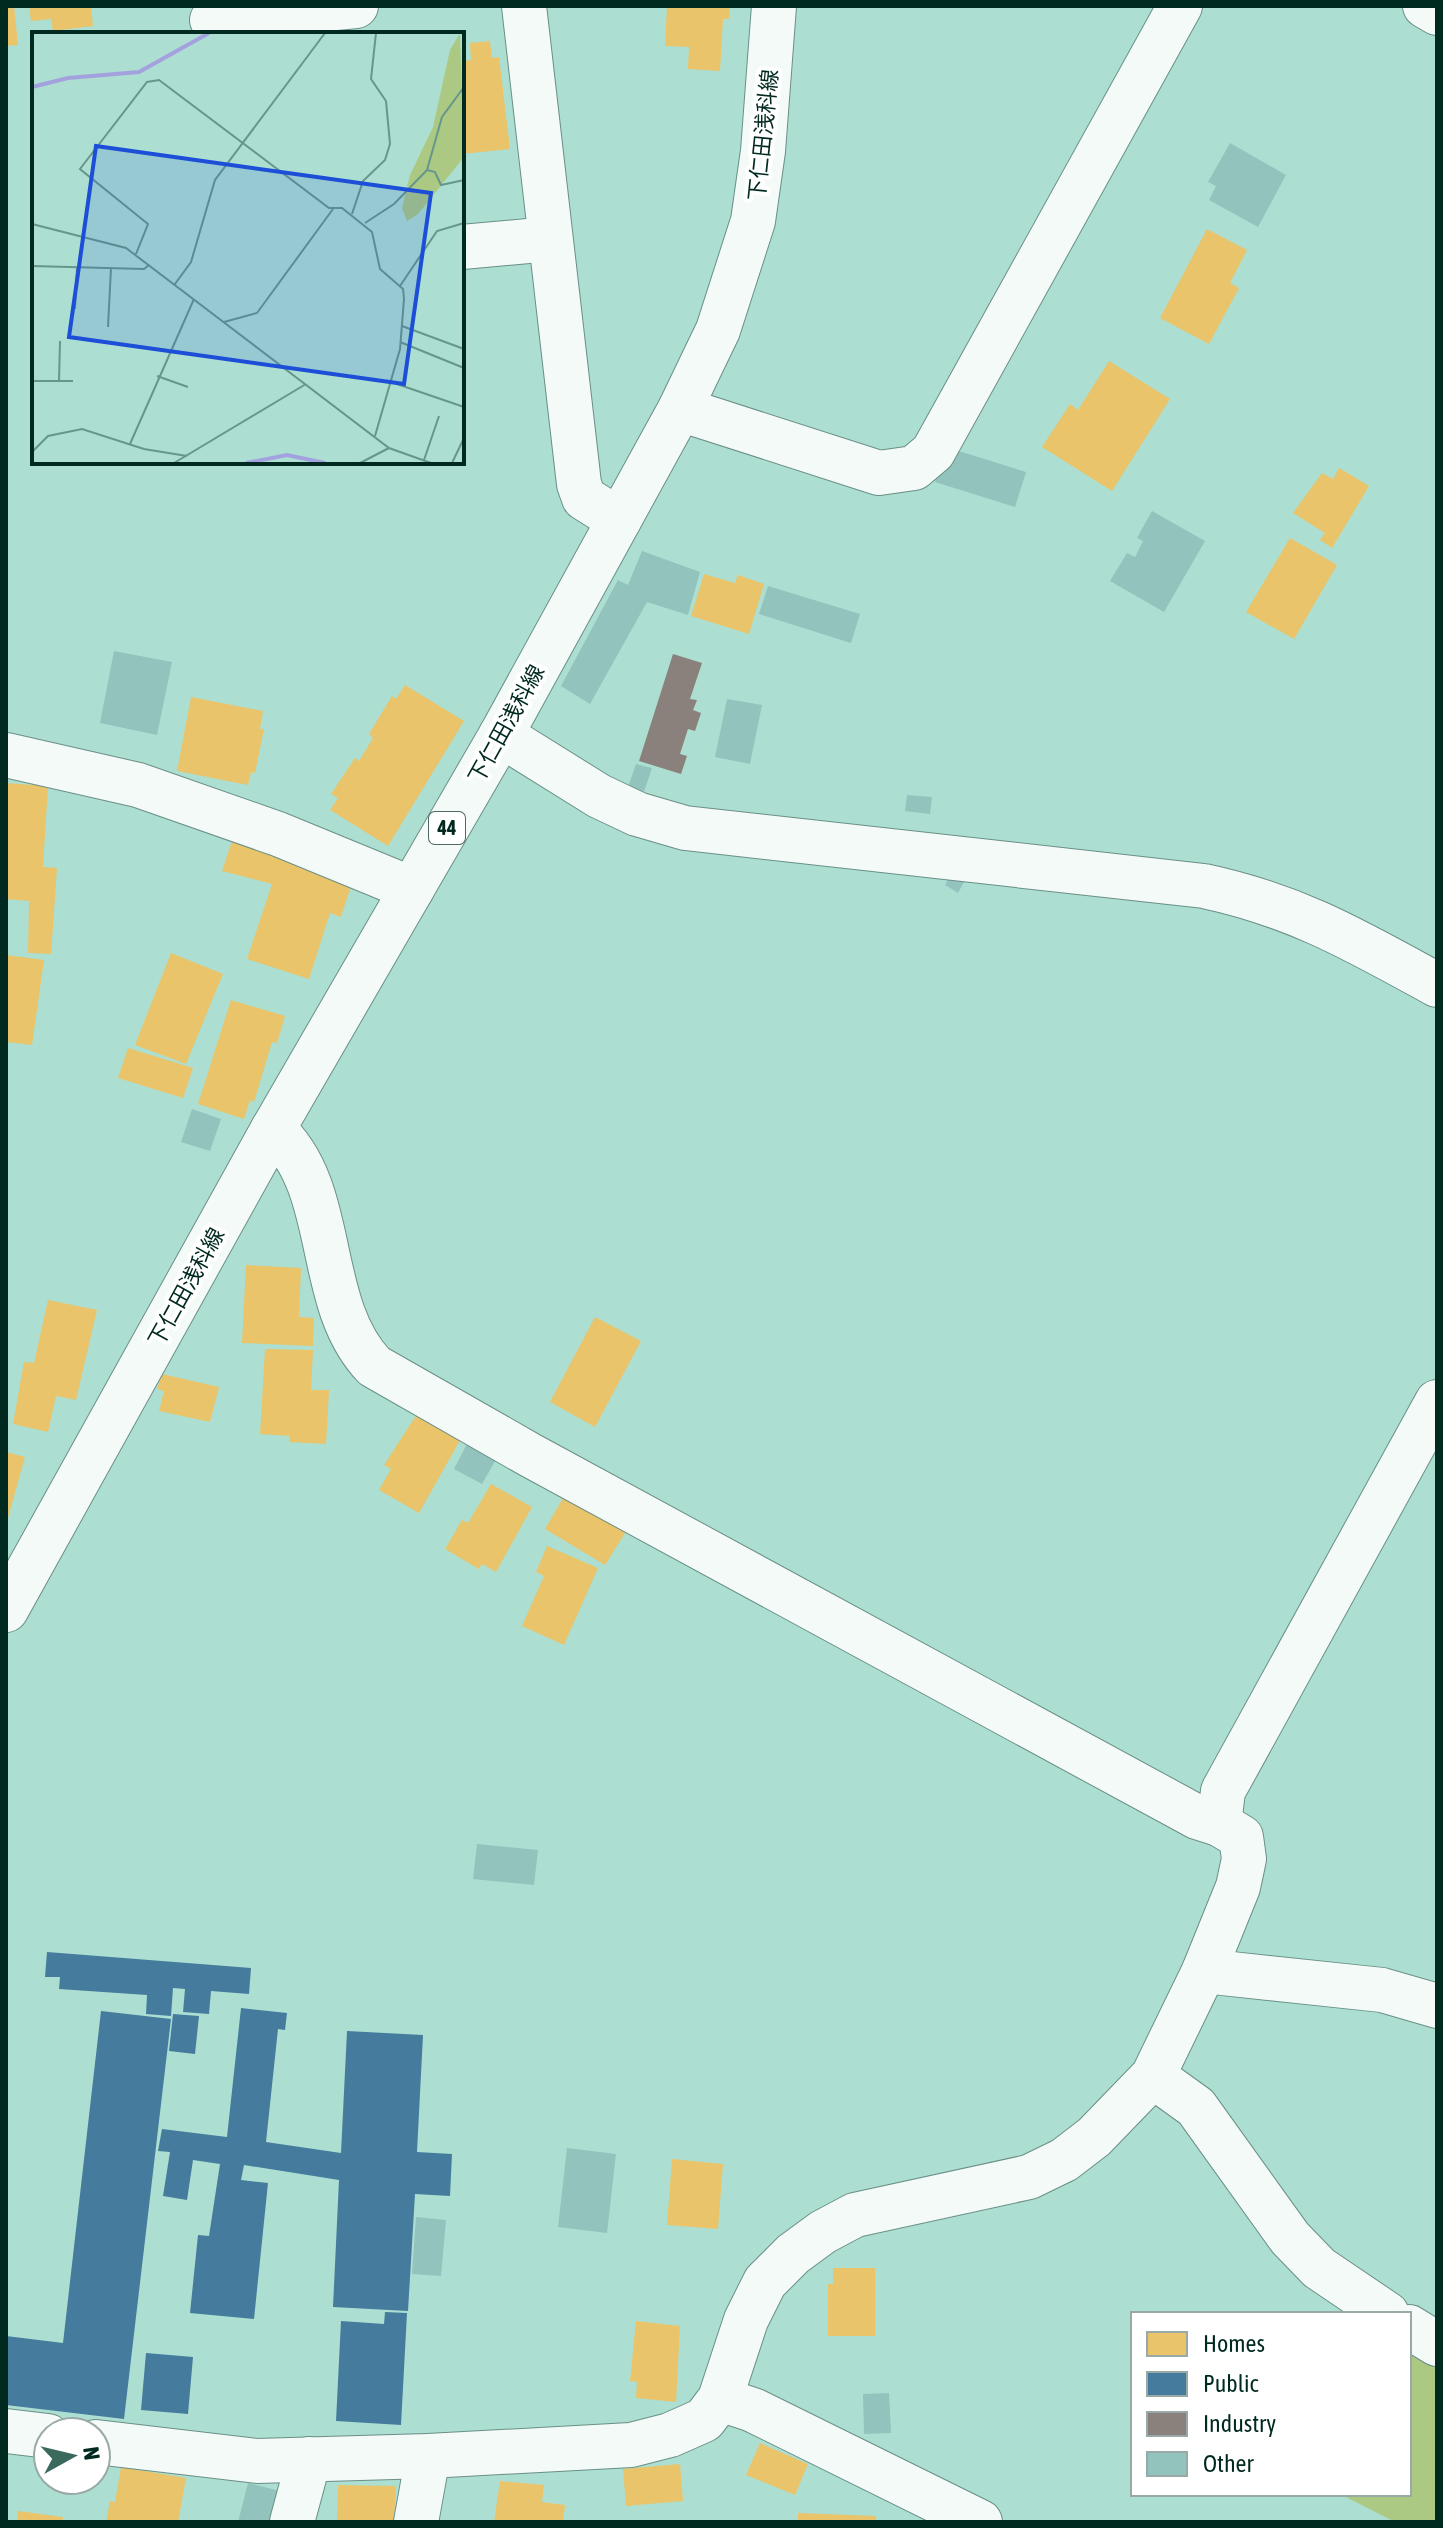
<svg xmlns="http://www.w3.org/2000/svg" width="1443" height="2528" font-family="'Asap Condensed','Noto Sans JP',sans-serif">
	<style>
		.forest { fill: #abc983 }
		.homes { fill: #e9c46a }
		.public { fill: #457b9d }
		.industry { fill: #8a817c }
		.building { fill: #93c3bd }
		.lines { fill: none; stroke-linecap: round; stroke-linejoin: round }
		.minor-casing { stroke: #6a8f86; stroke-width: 46 }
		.major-casing { stroke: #6a8f86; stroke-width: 46 }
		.minor { stroke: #f3faf8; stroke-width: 44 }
		.major { stroke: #f3faf8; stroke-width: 44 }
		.labels { text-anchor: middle; stroke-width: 8; stroke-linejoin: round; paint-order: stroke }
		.shield { fill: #fff; stroke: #4c6963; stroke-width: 2 }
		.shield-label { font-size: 20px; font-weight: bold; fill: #002920 }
		.street-label { font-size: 22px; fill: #002920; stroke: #fff }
		.inset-river { fill: none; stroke: #a4a1df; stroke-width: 4 }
		.inset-road { fill: none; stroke: #67968a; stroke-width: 2 }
		.view { fill: #1d4ed8; fill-opacity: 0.15; stroke: #1d4ed8; stroke-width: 4 }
		.inset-edge { fill: none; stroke: #002920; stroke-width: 4 }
	</style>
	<rect width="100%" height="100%" fill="#acdfd1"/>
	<path class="forest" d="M1409,2338L1437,2342V2522H1395L1340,2494H1409Z"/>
	<g class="homes">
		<path d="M6,6H14L18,45L6,46Z"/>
		<path d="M29,6H91L93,26L53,31L51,19L31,21Z"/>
		<path d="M667,6H730L729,19H723L720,71L688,69L689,47L665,46Z"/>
		<path d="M490,41L492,58L499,57L510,149L462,154V61L471,60L470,43Z"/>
		<path d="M1207,229L1247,250L1230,283L1239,288L1209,344L1160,318Z"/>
		<path d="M1109,361L1170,399L1112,491L1042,447L1070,404L1078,410Z"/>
		<path d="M1339,468L1369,486L1332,548L1320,540L1325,533L1293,513L1322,473L1333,479Z"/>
		<path d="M1290,538L1337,565L1294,639L1246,612Z"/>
		<path d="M704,574L735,583L738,575L764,584L749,634L691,616Z"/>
		<path d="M405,685L464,721L388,846L330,810L338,798L331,794L355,758L359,761L373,738L369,734L392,696L396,699Z"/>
		<path d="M191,697L263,711L260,729H264L255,773L251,772L248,785L177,771Z"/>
		<path d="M6,783L48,786L43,867L57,868L51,954L28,953L29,901L6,899Z"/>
		<path d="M232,841L353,880L341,917L330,913L309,979L247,959L272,884L222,871Z"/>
		<path d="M171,953L223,974L186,1064L135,1045Z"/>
		<path d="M6,955L44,960L32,1045L6,1042Z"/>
		<path d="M231,1000L285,1016L277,1043L272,1042L254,1102L250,1100L244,1119L198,1104Z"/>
		<path d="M128,1048L193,1068L183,1098L118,1078Z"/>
		<path d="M246,1265L301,1268L299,1317L314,1318L313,1346L242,1343Z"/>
		<path d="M48,1300L97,1310L76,1400L56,1396L48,1432L13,1424L24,1362L34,1363Z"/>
		<path d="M595,1317L641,1341L595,1427L550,1402Z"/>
		<path d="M265,1349L313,1350L311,1390H329L326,1444L289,1442L290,1436L260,1434Z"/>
		<path d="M162,1374L219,1387L210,1422L159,1411L164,1391L157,1389Z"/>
		<path d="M419,1411L463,1435L419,1513L379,1490L391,1469L384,1465Z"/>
		<path d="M6,1452L25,1457L7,1521H6Z"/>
		<path d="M491,1484L532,1507L496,1572L482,1564L479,1569L445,1549L462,1520L468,1523Z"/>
		<path d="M566,1493L627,1530L605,1565L545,1529Z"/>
		<path d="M547,1546L598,1568L564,1645L522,1626L544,1576L536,1572Z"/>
		<path d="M672,2159L723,2164L718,2229L667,2225Z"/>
		<path d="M833,2268H875V2336H828V2284H833Z"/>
		<path d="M636,2321L680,2326L676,2402L636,2398L637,2382L630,2381Z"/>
		<path d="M760,2443L808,2464L795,2495L746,2475Z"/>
		<path d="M680,2464L683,2501L626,2506L623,2469Z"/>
		<path d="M121,2467L186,2478L178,2522H106L110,2501L115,2502Z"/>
		<path d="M500,2481L544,2485L542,2502L565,2505L563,2522H494Z"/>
		<path d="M338,2485L396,2486L394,2522H337Z"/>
		<path d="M18,2511L63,2517L62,2522H17Z"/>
		<path d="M798,2513L876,2516V2522H798Z"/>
	</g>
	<g class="public">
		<path d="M47,1952L251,1968L249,1994L211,1991L209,2014L183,2012L185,1989L173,1988L171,2016L146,2014L147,1995L59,1989L60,1977H45Z"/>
		<path d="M241,2008L287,2013L285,2030L278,2029L266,2142L341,2153L347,2031L423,2035L417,2152L452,2154L450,2196L415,2194L408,2311L333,2307L339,2180L244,2165L241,2180L268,2183L254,2319L190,2313L198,2235L209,2236L220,2164L193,2160L187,2200L163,2196L170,2152L158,2151L162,2129L227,2137Z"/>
		<path d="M101,2011L171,2019L124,2419L6,2405V2336L63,2343Z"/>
		<path d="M173,2014L199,2016L195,2054L169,2051Z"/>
		<path d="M385,2312L407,2313L401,2425L336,2421L341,2321L384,2324Z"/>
		<path d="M146,2353L193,2357L188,2414L141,2410Z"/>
	</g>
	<path class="industry" d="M673,654L702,663L690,699L697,700L693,710L701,713L695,731L688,729L680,754L687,756L681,774L639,761Z"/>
	<g class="building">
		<path d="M1230,143L1286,175L1258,227L1209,200L1216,186L1208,182Z"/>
		<path d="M946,447L1026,472L1015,507L935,482Z"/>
		<path d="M1152,511L1205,541L1164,612L1110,581L1127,553L1135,557L1143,541L1137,538Z"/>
		<path d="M642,551L700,572L688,615L647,602L590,704L561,686L618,580L628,585Z"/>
		<path d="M768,586L860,614L851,643L759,614Z"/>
		<path d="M114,651L172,662L157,735L100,723Z"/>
		<path d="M727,699L762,705L750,764L715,757Z"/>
		<path d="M636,764L652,768L644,792L628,787Z"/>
		<path d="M907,795L932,797L930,814L905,811Z"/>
		<path d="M951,875L964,882L958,893L945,885Z"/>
		<path d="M192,1109L221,1119L210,1151L181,1142Z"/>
		<path d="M469,1440L498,1456L482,1484L454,1469Z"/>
		<path d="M477,1844L538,1850L534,1885L473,1879Z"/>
		<path d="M567,2148L616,2154L607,2233L558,2227Z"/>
		<path d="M416,2217L446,2220L441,2276L412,2274Z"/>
		<path d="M889,2393L891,2433L864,2434L863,2394Z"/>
		<path d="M248,2483L284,2492L277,2522H238Z"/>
	</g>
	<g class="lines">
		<g class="minor-casing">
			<g id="minor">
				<path d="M524,6L579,484L584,498L619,520"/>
				<path d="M1425,6L1437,13"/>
				<path d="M212,20L356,6"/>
				<path d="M462,247L550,239"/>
				<path d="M680,409L879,473L914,468L933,452L1180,6"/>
				<path d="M501,735L599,796L637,814L685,828L1204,886C1297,906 1355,940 1437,985"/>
				<path d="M6,755L138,785L278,834L412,889"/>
				<path d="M1219,1824L1223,1791L1437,1402"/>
				<path d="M1204,1971L1382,1990L1437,2006"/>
				<path d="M1153,2076L1196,2107L1290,2238L1319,2268L1387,2314"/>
				<path d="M1409,2327L1437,2344"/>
				<path d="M720,2399L753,2410L980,2522"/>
				<path d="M6,2431L48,2436"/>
				<path d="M96,2442L257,2461L428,2456L631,2445L670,2435L704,2420L720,2399L746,2320L765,2282L793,2254L823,2232L855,2215L1029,2177L1064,2160L1094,2137L1153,2076L1204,1971L1238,1887L1244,1859L1241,1837L1219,1824L1197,1817L530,1455L374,1366C313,1302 340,1189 273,1129"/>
				<path d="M292,2522L309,2459"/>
				<path d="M416,2522L428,2456"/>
			</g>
		</g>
		<g class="major-casing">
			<path id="major" d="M6,1610L273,1129L501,735L680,409L718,330L753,221L763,151L774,6"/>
		</g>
		<use href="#minor" class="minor"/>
		<use href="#major" class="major"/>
	</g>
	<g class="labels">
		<rect class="shield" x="429" y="812" width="36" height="32" rx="6"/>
		<g class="shield-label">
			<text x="447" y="835">44</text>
		</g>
		<g class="street-label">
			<text transform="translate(763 135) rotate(-84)" y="8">下仁田浅科線</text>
			<text transform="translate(506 724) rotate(-61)" y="8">下仁田浅科線</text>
			<text transform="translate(186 1287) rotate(-61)" y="8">下仁田浅科線</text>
		</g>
	</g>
	<g transform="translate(32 32)">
		<rect width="432" height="432" fill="#acdfd1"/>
		<path d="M428,1L432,125L386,182L375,189L370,176L378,143L401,95L418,18Z" fill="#abc983"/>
		<path class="inset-river" d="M0,55L36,46L107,40L177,1M214,431L255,423L293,431"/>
		<path class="inset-road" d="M432,55L410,85L395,138L403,140L409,153L432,148M320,182L331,149L353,128L358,112L354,69L339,47L344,1M333,191L362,172L395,138M0,192L94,216L357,416L399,431M104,222L116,192L48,137L115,50L127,48L297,176H310L340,200L348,237L371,257L372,267L368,317L343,404M0,234L112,237L117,233M143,252L159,230L183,148L293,1M368,254L405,199L432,191M43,277L45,235M192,290L225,281L301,177M370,294L432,317M76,295L79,236M368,310L432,336M125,344L156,355M0,349H41M27,349L28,309M359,350L432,375M98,412L162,267M0,420L16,404L50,397L112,417L155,424M392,428L407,384M142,431L274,352M328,431L357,416M420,431L432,406"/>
		<path class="view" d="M64,114L399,161L372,352L37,305Z"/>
		<rect width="432" height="432" class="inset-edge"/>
	</g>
	<rect width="1443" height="2528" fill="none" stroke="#002920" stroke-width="16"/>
	<rect x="1131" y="2312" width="280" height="184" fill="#ffffff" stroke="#99a9a6" stroke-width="2"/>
	<rect x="1147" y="2332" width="40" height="24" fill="#e9c46a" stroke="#99a9a6" stroke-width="2"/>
	<text x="1203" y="2352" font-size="24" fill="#002920">Homes</text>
	<rect x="1147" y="2372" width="40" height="24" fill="#457b9d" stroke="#99a9a6" stroke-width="2"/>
	<text x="1203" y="2392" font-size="24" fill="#002920">Public</text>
	<rect x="1147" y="2412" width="40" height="24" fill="#8a817c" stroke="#99a9a6" stroke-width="2"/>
	<text x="1203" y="2432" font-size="24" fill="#002920">Industry</text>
	<rect x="1147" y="2452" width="40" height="24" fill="#93c3bd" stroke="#99a9a6" stroke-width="2"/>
	<text x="1203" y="2472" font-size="24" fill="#002920">Other</text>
	<g transform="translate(72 2456) rotate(82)"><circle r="38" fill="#ffffff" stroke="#99a9a6" stroke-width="2"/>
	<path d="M0-6L14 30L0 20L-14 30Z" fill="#3c695e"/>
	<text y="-12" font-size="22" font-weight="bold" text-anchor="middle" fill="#002920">N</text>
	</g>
</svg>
